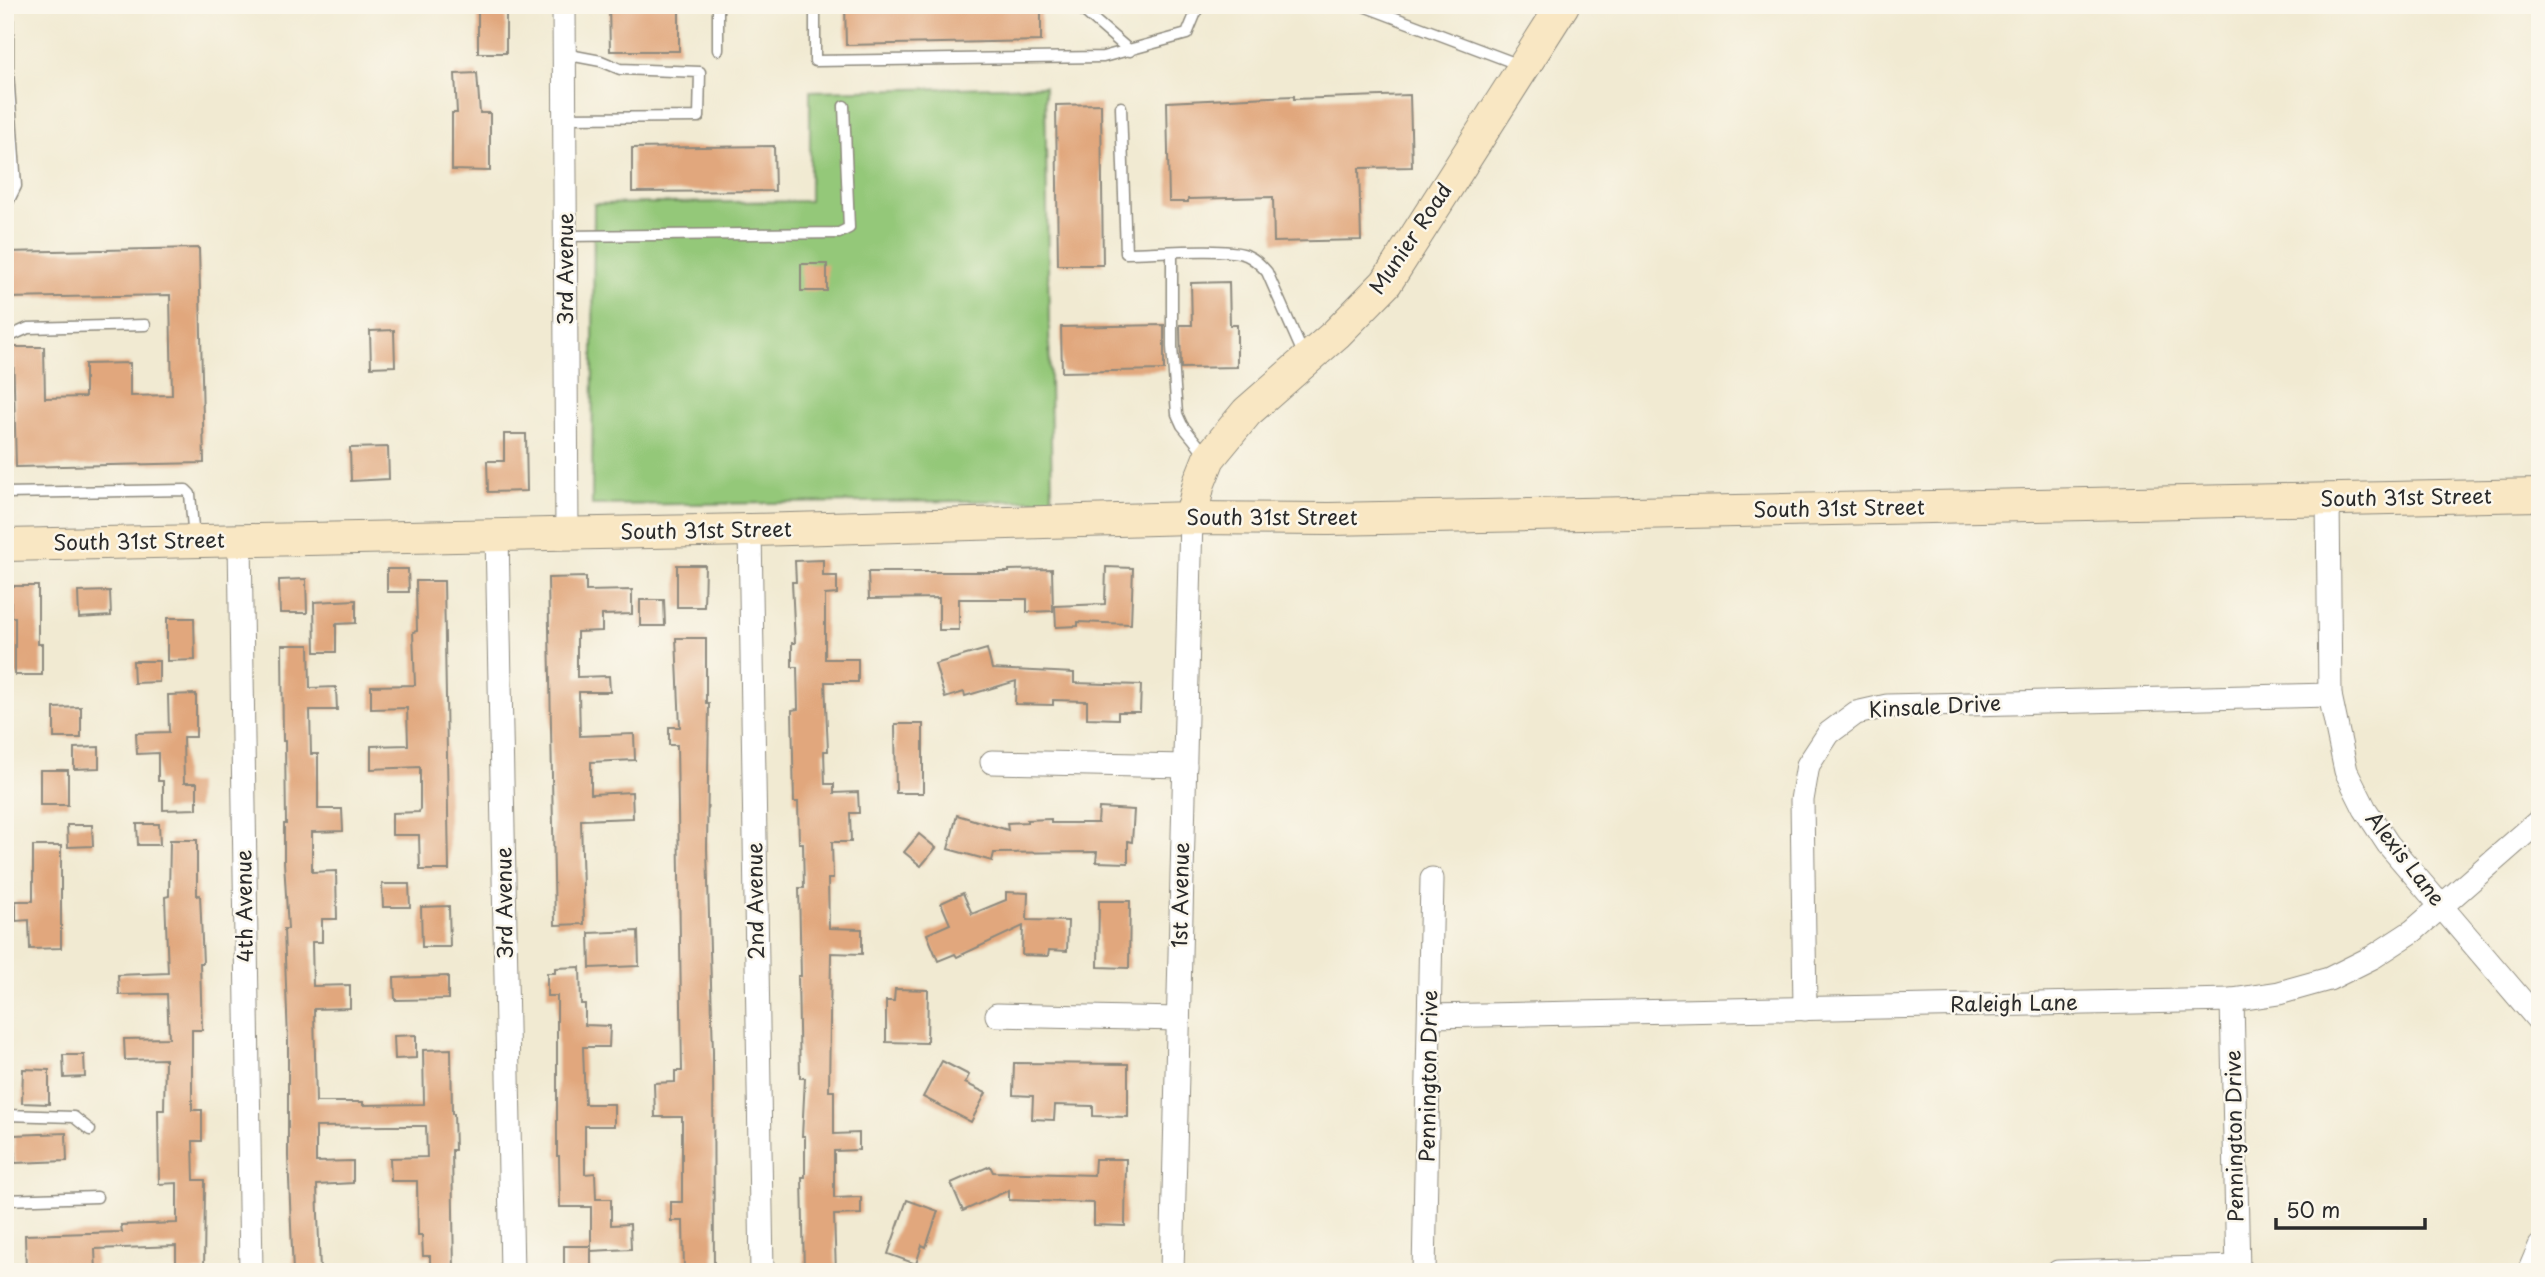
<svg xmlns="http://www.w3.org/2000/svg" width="2545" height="1277" font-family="'Playpen Sans',sans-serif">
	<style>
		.green { fill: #94c879; stroke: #607a52; stroke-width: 2 }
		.building { fill: #e1a77d }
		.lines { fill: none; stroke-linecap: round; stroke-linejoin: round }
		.lane-casing { stroke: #8e8a7e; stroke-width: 13 }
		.street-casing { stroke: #8e8a7e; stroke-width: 25 }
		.secondary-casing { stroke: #8e8a7e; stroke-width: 34 }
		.lane { stroke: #fff; stroke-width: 10 }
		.street { stroke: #fff; stroke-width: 23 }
		.secondary { stroke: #f9e7c3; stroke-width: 32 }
		.labels { text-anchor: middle; stroke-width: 5; stroke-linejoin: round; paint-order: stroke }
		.street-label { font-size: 21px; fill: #2b2b2b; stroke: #fbf7ec }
	</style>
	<rect width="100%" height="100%" fill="#fbf7ec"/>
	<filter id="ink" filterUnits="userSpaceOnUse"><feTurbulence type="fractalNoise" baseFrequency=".0143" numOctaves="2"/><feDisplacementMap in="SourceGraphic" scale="14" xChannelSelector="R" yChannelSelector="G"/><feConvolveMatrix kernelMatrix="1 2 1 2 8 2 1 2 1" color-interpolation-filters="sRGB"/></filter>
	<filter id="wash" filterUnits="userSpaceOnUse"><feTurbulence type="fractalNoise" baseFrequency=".00686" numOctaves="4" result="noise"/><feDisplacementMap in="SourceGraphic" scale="28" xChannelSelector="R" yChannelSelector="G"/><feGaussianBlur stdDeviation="1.57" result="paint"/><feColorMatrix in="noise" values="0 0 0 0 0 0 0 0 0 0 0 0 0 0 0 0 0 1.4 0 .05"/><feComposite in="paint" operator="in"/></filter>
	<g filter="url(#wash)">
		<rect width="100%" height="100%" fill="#f1ead2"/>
		<path class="green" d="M1045,86L1052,500L592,505L594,204L810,201V91Z"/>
		<g id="blocks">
			<g class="building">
				<rect x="478" y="5" width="28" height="48"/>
				<path d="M609,5H679V51H610Z"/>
				<path d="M845,5H1041V41L846,45Z"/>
				<path d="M477,73L480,113H490V171L452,170V113H457L455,74Z"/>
				<path d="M1410,95L1412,167L1359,168L1361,240L1274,242L1273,197L1188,199V202H1169L1167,102L1270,97L1294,96V99Z"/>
				<path d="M1101,104L1103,265H1058L1056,105Z"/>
				<path d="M774,146L775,191L632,192V148Z"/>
				<path d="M199,248L204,463L16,467L13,347H44L45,398L85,397V364L130,363V396L172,395L170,295L5,298V252Z"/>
				<rect x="801" y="264" width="26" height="27"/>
				<path d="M1229,282L1230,325H1237V367L1181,368L1180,325H1192L1191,283Z"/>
				<path d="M1164,325V370L1062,372L1061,327Z"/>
				<path d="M394,330L395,366L371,367L370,331Z"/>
				<path d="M504,434H526L527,491L488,492L487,461H504Z"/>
				<path d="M388,447L389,479L351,481L350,448Z"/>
				<path d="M823,560V576H837V594L825,595V659H858V682H825L828,751H824L825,784H834V793L858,792L859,813H850L851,842H832L833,879H828L829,928L862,929V954L831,953L829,1091H834V1134L859,1133V1150L834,1151V1198L861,1197V1214L834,1215L836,1272H804L802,1177H805V1136H802L805,1078H800L798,976H801L799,888H804L803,843H799L798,802H794L792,710L798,709L797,667H792V643H795L792,582H796L795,561Z"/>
				<path d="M677,565H705L704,607H677Z"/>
				<path d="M1106,567L1133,568L1131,624L1078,622V626L1056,627L1055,606L1105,604Z"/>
				<path d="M387,569H408L409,592H387Z"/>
				<path d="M1052,569L1053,611L1027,612V599H959V630H939V598L869,599L868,572H1009V570Z"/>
				<path d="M586,577V591L632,590V614L602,615V631L577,632V677L609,676L610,692H579L580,736L634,734L635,760L591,762V794L632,792L633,818L581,820L584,924L555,925L548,578Z"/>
				<path d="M306,579L307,613H280L279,580Z"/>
				<path d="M416,581H444L449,870H420L419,835H392V813L419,812L420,809V767L371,769V746L408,745L407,708L371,709V686L415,685L413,632L417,631Z"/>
				<path d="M11,586H38V644H42V675H15V617H11Z"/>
				<path d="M110,591L111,616L79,618L78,592Z"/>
				<path d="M356,600V623L336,624V652H315L314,602Z"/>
				<path d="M640,600H664L665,626H640Z"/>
				<path d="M167,618H194L195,660L167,661Z"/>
				<path d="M676,638H706V703H709L707,848L713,1052L714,1272H684L683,1221H671V1202H682V1117H655L654,1083L675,1082V1071H682L677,745H669V727H680Z"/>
				<path d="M282,645H309L310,688L336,687L337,710H310L311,754H318V809H342L343,831L312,832V872L336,871L337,919H322V942H312L313,986L350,985V1008L314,1009L316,1102H363V1105L424,1104L423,1050L451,1049L452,1114H454L455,1150H452L454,1272H430V1256H423L422,1235H418L417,1181H391L390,1158L427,1157L426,1126H387L316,1127V1162L353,1161V1183L317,1185L320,1272H293L288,1156V1041L284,929H288L284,861V824H286L285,741H283Z"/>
				<path d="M987,649L992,669L1074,673V683L1141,685L1140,712H1118V719L1087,718V701L1053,700V705L1015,704L1016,681L965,696L964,692L945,698L935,664Z"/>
				<path d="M133,661H159V682L134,683Z"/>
				<path d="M196,694V737H183L184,783H197V809L163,810V781H158V753L137,754L136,733L169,732L168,695Z"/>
				<path d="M81,707V738H54V708Z"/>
				<path d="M895,724H923V793H896Z"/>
				<path d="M99,747V768L74,769V748Z"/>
				<rect x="40" y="770" width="28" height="35"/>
				<path d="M1099,808L1134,810L1132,842L1128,841V863L1096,862L1097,852L994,853L992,861L948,849L957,815L1008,830L1007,823L1027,822V820L1051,819V823H1098Z"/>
				<path d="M137,824H159L160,845H138Z"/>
				<path d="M67,825H92L93,846L68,847Z"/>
				<path d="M919,834L936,848L921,866L904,852Z"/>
				<path d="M170,840H197V896L200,895L203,963H200L202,1030H192V1110H202V1141H193L194,1180H205L204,1272H176V1246L95,1249L96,1272H26L25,1235L122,1232L121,1225L177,1223V1183L159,1184L158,1110H164L165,1059L125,1060L124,1039L169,1038L167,994L119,995L118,975L168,973L165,897L169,896Z"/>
				<path d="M33,846H61V948L30,949L29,920L16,921V901H33Z"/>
				<path d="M382,884H409L410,907H383Z"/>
				<path d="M1006,892L1028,893L1027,920L1068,921L1067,951L1049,950L1048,956L1022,955L1023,926L957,957L955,954L938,961L927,934L950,924L941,903L963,893L972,914L1006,900Z"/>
				<path d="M1099,901H1130L1129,968L1098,967Z"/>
				<path d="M449,906L450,947H422L421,907Z"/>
				<path d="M638,931L639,966L590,968L589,933Z"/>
				<path d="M580,967L581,1004H585V1025L610,1026L609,1047H583L585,1104H614V1126H585V1174L595,1173L596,1199H611V1225L630,1224L631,1249L591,1251V1207H560L559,1156H557V996H547V973H555V968Z"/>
				<path d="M448,976V999L395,1000L394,978Z"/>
				<path d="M895,989L928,990L927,1043L886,1042V1001H894Z"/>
				<path d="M416,1035V1058L395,1059L394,1036Z"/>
				<path d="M63,1055H84L85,1077L64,1078Z"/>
				<path d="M942,1061L969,1075L965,1083L986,1093L971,1122L923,1097Z"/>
				<path d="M1014,1063L1128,1064V1117L1093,1116V1106L1055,1105L1054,1120L1032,1119L1033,1096L1013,1095Z"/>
				<path d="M23,1069L49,1070V1104L22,1103Z"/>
				<path d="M66,1133L67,1161L15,1163L14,1135Z"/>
				<path d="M1095,1159H1126L1125,1226L1094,1225V1203L1009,1200V1190L963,1211L951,1183L990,1166L993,1172L1094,1175Z"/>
				<path d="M907,1200L938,1211L926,1247L922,1245L916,1264L888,1254Z"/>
				<rect x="564" y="1246" width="27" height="26"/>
			</g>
		</g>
	</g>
	<g filter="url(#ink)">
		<use href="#blocks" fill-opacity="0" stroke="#8e8a7e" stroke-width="2"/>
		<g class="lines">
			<g class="lane-casing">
				<g id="lane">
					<path d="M718,5V50"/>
					<path d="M815,5V61L1103,57L1187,34L1199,5"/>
					<path d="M1077,5L1130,51"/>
					<path d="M1361,5L1520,65"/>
					<path d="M564,54L601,61L620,69L700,72L699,117L564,118"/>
					<path d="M1121,107L1126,253C1154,253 1223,247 1246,255C1255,259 1260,264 1267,272L1304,356"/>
					<path d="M5,208L16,186L8,72V5"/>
					<path d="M565,236L839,233L849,228L844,106"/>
					<path d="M1172,252V347L1177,414L1182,425L1207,456"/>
					<path d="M5,344L6,338L28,328L145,325"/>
					<path d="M5,493L186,490L190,494L194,539"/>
					<path d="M5,1115L74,1117L90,1130"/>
					<path d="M5,1200L97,1197"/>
				</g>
			</g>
			<g class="street-casing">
				<g id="street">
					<path d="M564,5L567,534"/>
					<path d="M2328,499L2330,695L2346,771L2365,809L2388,844L2540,1022"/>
					<path d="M750,530L762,1272"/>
					<path d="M497,535L512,1272"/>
					<path d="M240,540L251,1272"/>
					<path d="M992,762L1185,766"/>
					<path d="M2232,1000L2238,1272"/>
					<path d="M1805,1009L1802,800L1808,765L1829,733L1856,713L1887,706L2330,695"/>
					<path d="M997,1015L1178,1019"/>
					<path d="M1430,1016L2232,1000L2279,993L2329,979L2373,957L2413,931L2540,820"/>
					<path d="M1172,1272L1191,518"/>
					<path d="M1424,1272L1432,879"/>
					<path d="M2058,1272L2238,1267"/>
					<path d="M2529,1272L2540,1246"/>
				</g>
			</g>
			<g class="secondary-casing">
				<g id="secondary">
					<path d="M1191,518L1199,483L1209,458L1247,412L1336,334L1386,283L1563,5"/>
					<path d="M5,545L750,530L1191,518L1329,519L2540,495"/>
				</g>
			</g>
			<use href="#lane" class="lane"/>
			<use href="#street" class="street"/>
			<use href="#secondary" class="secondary"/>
		</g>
	</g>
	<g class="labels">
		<g class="street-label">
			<text transform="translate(1411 239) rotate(-56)" y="7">Munier Road</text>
			<text transform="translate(566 269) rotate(-90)" y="7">3rd Avenue</text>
			<text transform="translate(2406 498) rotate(-1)" y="7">South 31st Street</text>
			<text transform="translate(1839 509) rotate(-1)" y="7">South 31st Street</text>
			<text x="1272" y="525">South 31st Street</text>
			<text transform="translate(706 531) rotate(-1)" y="7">South 31st Street</text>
			<text transform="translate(139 542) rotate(-1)" y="7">South 31st Street</text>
			<text transform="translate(1935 707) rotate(-3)" y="7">Kinsale Drive</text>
			<text transform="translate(2405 859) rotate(52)" y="7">Alexis Lane</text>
			<text transform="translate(1181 895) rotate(-89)" y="7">1st Avenue</text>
			<text transform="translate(756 901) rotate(-91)" y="7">2nd Avenue</text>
			<text transform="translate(505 903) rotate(-91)" y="7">3rd Avenue</text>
			<text transform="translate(245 906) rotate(-91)" y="7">4th Avenue</text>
			<text transform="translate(2014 1004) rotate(-1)" y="7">Raleigh Lane</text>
			<text transform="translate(1429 1076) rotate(-89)" y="7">Pennington Drive</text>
			<text transform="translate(2235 1136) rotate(-91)" y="7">Pennington Drive</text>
		</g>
	</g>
	<rect width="2545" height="1277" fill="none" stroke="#fbf7ec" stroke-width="28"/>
	<path d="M2276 1218v10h149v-10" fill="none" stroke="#2b2b2b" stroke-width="3.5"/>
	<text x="2286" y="1218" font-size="21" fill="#2b2b2b" stroke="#fbf7ec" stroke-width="5" paint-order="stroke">50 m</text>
</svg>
